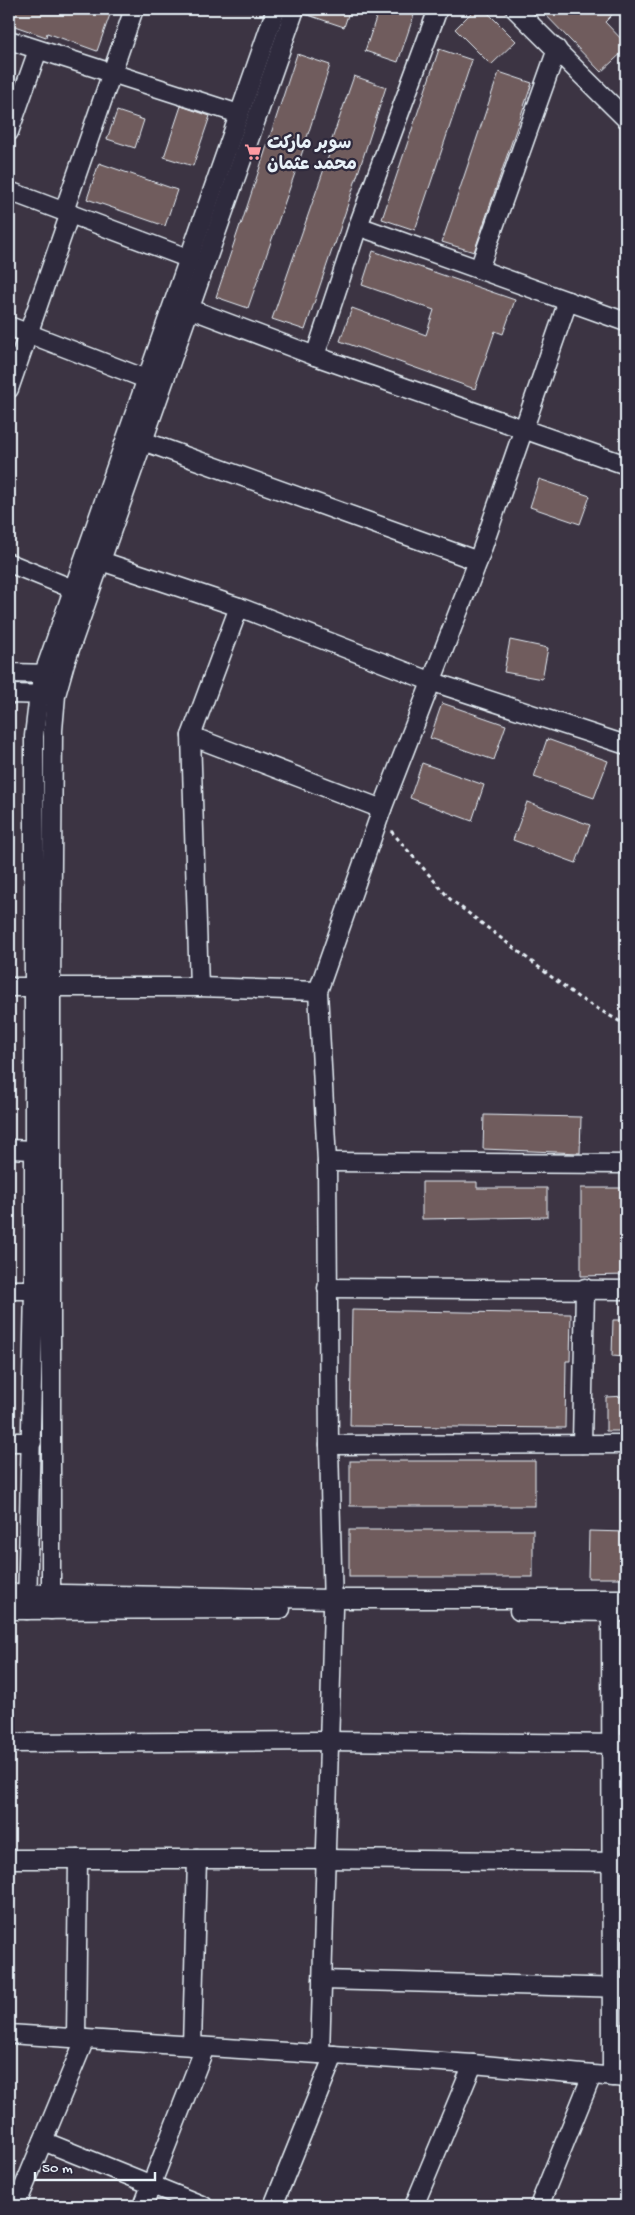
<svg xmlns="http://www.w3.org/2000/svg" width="635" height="2215" font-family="'Gochi Hand','Playpen Sans Arabic',sans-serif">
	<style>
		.building { fill: #705b5d; stroke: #e8f1f8 }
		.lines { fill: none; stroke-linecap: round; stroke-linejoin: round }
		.minor-casing { stroke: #e8f1f8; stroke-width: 21 }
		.path { stroke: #e8f1f8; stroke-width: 3; stroke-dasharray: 4 4; stroke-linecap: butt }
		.minor { stroke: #2f2a3d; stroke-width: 18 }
		.labels { text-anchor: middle; stroke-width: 4.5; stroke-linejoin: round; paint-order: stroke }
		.poi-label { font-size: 18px; font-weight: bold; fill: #e8f1f8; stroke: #2f2a3d; text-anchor: start }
	</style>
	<rect width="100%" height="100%" fill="#3c3443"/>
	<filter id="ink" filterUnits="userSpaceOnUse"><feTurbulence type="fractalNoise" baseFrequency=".02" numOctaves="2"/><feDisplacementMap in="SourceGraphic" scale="10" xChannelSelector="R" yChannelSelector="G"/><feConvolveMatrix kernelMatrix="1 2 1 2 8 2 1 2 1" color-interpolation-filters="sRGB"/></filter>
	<g filter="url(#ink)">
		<g class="building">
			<path d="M13,9H112L97,51L47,33L46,37L9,24Z"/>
			<path d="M305,9H350L344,27L305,14Z"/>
			<path d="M379,9H416L398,62L365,51Z"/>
			<path d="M475,9H484L516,41L491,65L455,29Z"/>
			<path d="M540,9H618L605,22L626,44V49L601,72Z"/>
			<path d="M439,49L472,60L415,230L382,219Z"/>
			<path d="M297,54L330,65L303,150L248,308L216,297L240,225H241Z"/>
			<path d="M499,72L532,83L474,252L442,242Z"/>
			<path d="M354,76L386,87L335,244H334L305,330L272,319L331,149L329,148Z"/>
			<path d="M181,106L210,116L193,166L164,157Z"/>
			<path d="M117,111L144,120L135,148L107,139Z"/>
			<path d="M99,163L177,190L165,226L87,199Z"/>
			<path d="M373,251L515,300L503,334L495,331L475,389L340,341L352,308L426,335L434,310L362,285Z"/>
			<path d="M539,479L590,496L580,524L530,507Z"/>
			<path d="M510,640L548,648L542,679L504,672Z"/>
			<path d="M442,703L506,725L494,760L430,738Z"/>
			<path d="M547,739L608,761L594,798L534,777Z"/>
			<path d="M422,763L484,785L472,821L410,798Z"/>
			<path d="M527,802L590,825L576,863L513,840Z"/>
			<path d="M484,1115L581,1117L580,1153L483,1149Z"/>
			<path d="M422,1182H477V1188H547V1217L422,1219Z"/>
			<path d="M581,1188H626V1275L581,1276Z"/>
			<path d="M352,1310L571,1314L570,1361H566L565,1428L350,1426Z"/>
			<path d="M613,1320H626V1357L612,1356Z"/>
			<path d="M626,1396V1431H606V1397Z"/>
			<rect x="350" y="1461" width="185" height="45"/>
			<rect x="349" y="1530" width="184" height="47"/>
			<path d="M589,1531L626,1532V1578H588Z"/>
		</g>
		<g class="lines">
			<g class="minor-casing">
				<g id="minor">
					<path d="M515,9L626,119"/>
					<path d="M9,40L239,114"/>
					<path d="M9,132L38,50"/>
					<path d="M9,191L198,262"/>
					<path d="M64,211L134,9"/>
					<path d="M358,226L626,322"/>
					<path d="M479,269L557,49"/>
					<path d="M180,305L315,356L626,465"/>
					<path d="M9,326L146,379"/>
					<path d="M315,356L358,226L438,9"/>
					<path d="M9,389L70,213"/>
					<path d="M143,441L478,561"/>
					<path d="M101,561L239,607L430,681L626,745"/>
					<path d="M9,563L73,589"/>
					<path d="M9,673L53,674"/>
					<path d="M9,694L51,695"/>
					<path d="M191,736L382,809"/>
					<path d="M9,987H199L318,991"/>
					<path d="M199,987L191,736L239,607"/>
					<path d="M9,1149L34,1150"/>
					<path d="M327,1162L626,1164"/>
					<path d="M327,1288L626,1290"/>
					<path d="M9,1290H34"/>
					<path d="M9,1442H32"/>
					<path d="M582,1444L585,1288"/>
					<path d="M329,1445L626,1444"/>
					<path d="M9,1593L332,1599H626"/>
					<path d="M9,1610L281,1609"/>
					<path d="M27,1610L34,1290V736L39,694L44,673L276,9"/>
					<path d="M51,1610V987L53,730L56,695L65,663L295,9"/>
					<path d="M519,1611L626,1612"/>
					<path d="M611,1612L612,2077"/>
					<path d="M9,1743L328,1741L626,1744"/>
					<path d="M9,1859H325L626,1862"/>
					<path d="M322,1980L626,1988"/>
					<path d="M9,2034L473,2064L626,2078"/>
					<path d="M76,2038L78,1859"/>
					<path d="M192,2046L197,1859"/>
					<path d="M320,2054L333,1609L329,1445L327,1162L318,991L382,809L478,561L568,301"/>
					<path d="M43,2141L204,2206"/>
					<path d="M16,2206L85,2039"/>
					<path d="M143,2206L205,2047"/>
					<path d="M273,2206L334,2055"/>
					<path d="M414,2206L473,2064"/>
					<path d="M539,2206L592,2075"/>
				</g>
			</g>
			<path class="path" d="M391,831L450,899L579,998L626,1025"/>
			<use href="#minor" class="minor"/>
		</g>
	</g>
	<defs>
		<g id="supermarket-bare" transform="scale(1.35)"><path d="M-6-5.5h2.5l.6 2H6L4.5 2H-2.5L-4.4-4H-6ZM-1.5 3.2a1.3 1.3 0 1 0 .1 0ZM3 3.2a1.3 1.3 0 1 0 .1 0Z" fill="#ff9aa2" stroke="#2f2a3d" stroke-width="2.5" paint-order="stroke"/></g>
	</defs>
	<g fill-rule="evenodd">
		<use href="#supermarket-bare" x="253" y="152"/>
	</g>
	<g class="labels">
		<g class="poi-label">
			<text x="267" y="148">سوبر ماركت<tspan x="267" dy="21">محمد عثمان</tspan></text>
		</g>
	</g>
	<rect width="635" height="2215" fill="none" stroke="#2f2a3d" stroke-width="30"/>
	<rect x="15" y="15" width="605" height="2185" fill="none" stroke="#e8f1f8" stroke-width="2" filter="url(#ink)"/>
	<path d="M35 2172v8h120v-8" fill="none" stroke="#e8f1f8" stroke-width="2.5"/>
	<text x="42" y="2172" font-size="15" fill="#e8f1f8" stroke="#2f2a3d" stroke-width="4" paint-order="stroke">50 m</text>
</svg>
